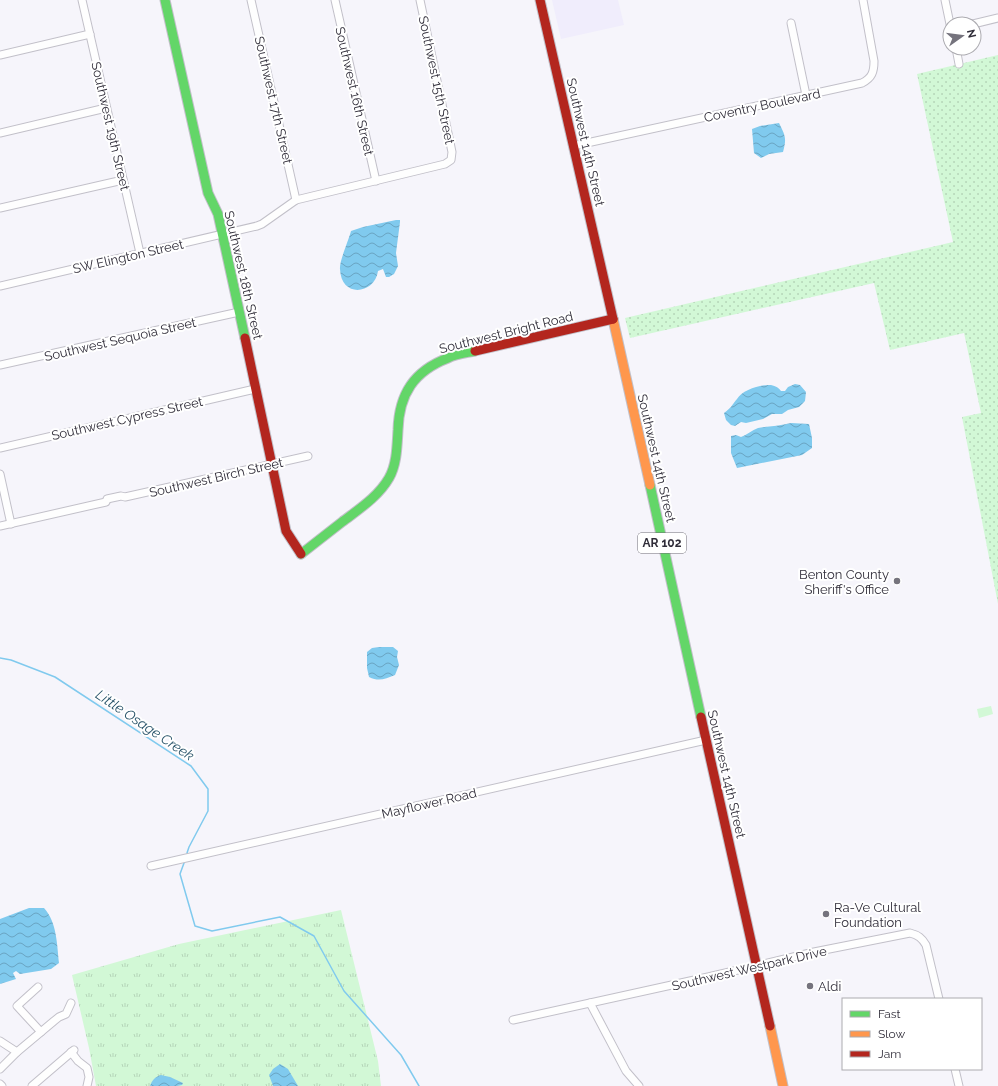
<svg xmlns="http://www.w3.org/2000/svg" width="998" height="1086" font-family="Raleway,sans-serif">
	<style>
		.built { fill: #f0edfc }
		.grass { fill: url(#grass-tufts) }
		.park { fill: url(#park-dots) }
		.pitch { fill: #d2f8d6 }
		.water { fill: url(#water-waves) }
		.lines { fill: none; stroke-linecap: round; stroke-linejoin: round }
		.stream { stroke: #80caee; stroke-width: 1.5 }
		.street-casing { stroke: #c2c0c9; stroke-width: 9 }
		.fast-casing { stroke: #c2c0c9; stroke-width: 11 }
		.slow-casing { stroke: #c2c0c9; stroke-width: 11 }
		.jam-casing { stroke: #c2c0c9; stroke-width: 11 }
		.street { stroke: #fefefe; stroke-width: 7 }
		.fast { stroke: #63d668; stroke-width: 9 }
		.slow { stroke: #ff974d; stroke-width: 9 }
		.jam { stroke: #b3261e; stroke-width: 9 }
		.poi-dot { fill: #75737d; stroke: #fff; stroke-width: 1.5 }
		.labels { text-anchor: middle; stroke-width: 4; stroke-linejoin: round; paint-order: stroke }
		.shield { fill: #fff; stroke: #6e6c74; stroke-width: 1 }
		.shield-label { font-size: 12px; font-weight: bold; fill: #302d39 }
		.street-label { font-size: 13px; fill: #302d39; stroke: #fff }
		.poi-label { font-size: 13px; fill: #302d39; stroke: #fff; text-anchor: start }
		.water-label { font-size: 14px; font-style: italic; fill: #29546a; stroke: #fff }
	</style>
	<defs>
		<pattern id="grass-tufts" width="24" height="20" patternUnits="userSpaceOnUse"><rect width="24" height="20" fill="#d2f8d6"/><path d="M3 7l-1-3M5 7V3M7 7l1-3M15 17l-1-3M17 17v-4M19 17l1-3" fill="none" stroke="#b5d5b8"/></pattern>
		<pattern id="park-dots" width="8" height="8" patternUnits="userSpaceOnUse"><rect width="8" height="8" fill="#d2f8d6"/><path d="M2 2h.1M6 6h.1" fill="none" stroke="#b5d5b8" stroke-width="1.8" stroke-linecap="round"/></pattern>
		<pattern id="water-waves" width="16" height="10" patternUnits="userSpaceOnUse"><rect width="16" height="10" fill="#80caee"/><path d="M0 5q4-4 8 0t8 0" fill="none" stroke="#69a4c2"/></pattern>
	</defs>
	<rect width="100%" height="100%" fill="#f6f5fb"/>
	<path class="built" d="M552,0H618L624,25L561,39Z"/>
	<path class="grass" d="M341,910L378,1061L381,1086H96L89,1048L72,975L179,944Z"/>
	<path class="park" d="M998,55V604L962,417L981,413L964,333L890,350L874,283L630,338L625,318L953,242L917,74Z"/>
	<path class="pitch" d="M991,706L993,714L979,718L977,709Z"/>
	<g class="water">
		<path d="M779,123C785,135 787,138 783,152L769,154L761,158L754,153L752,129L760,126Z"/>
		<path d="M396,220H400V222L396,253L398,266L394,274L389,277H386L383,269L378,271C375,294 341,299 340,269C339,262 349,239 351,231L363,227Z"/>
		<path d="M795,384L800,385L806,392L805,401L799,407L788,410L782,414H772L763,419L746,423L741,422L735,426L731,425L726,420L724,413C731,408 732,405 737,399C742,390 761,384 771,385C776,386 779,388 781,391H785L788,387Z"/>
		<path d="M791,423L809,424L812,438V448L802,455L737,468L731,453V436L736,435L741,437C747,435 752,430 758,428C769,426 780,426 791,423Z"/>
		<path d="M379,647H393L398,651L397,657L399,665L395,675C385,679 379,682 369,677L367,668V652L372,648Z"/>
		<path d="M29,908H44C57,922 57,945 59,963L51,969L20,974L16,971L13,973L16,979L0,984V919Z"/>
		<path d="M280,1064L288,1069L298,1086H273L269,1075L273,1069Z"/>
		<path d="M161,1075L170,1077L183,1083L182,1085L177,1086H150C152,1080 155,1077 161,1075Z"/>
	</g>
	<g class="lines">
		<g class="stream">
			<path d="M0,658L11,660L55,677L191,766L208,789V811L189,847L187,853"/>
			<path d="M184,863L180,874L195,926L212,931L280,917L314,936L344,991L401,1055L419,1086"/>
		</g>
		<g class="street-casing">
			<g id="street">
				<path d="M82,0L140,253"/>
				<path d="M251,0L296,200"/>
				<path d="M335,0L376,181"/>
				<path d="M945,0L950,24"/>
				<path d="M791,23L806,95"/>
				<path d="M973,24L998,18"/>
				<path d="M956,48L959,64"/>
				<path d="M0,55L90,34"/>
				<path d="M0,133L106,108"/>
				<path d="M573,146L862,83C872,78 874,72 874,61L863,0"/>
				<path d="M0,208L123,180"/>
				<path d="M0,286L257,226L262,224L296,200L445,164L451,160L452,152L420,0"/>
				<path d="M0,365L239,312"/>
				<path d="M0,448L255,389"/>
				<path d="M0,474L11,524"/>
				<path d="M0,526L106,502L107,499L121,496L125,497L308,456"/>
				<path d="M151,866L706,740"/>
				<path d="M38,987L17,1006L41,1032"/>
				<path d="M590,1003L626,1071L639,1086"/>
				<path d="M513,1020L708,977L814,952L910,933C918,935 922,938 926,945L939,999"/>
				<path d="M0,1041L17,1052"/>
				<path d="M71,1052L78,1061L87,1068L89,1077L87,1086"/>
				<path d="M0,1069L17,1052L54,1021L59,1017L66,1014L71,1003"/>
				<path d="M955,1069L959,1086"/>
				<path d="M0,1084L2,1086"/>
				<path d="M32,1086L74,1050"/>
			</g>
		</g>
		<g class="fast-casing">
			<g id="fast">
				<path d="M165,0L208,193L218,214L245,338"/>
				<path d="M650,485L701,717"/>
				<path d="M301,554C315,543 329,532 342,522C359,509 378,497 389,478C397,464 397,446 398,430C399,394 414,371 448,358C456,354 466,353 475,351"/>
			</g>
		</g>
		<g class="slow-casing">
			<g id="slow">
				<path d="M613,319L650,485"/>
				<path d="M770,1026L783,1086"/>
			</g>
		</g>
		<g class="jam-casing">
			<g id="jam">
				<path d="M540,0L613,319"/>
				<path d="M245,338L286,531L301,554"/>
				<path d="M475,351L613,319"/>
				<path d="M701,717L770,1026"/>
			</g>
		</g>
		<use href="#street" class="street"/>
		<use href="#fast" class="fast"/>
		<use href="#slow" class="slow"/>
		<use href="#jam" class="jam"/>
	</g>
	<g class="poi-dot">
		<circle cx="897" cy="581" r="4"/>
		<circle cx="826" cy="914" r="4"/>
		<circle cx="810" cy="986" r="4"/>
	</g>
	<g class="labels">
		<rect class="shield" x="638" y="533" width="48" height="20" rx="3"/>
		<g class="shield-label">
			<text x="662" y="547">AR 102</text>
		</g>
		<g class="street-label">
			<text transform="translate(437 80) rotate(78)" y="5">Southwest 15th Street</text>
			<text transform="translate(355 91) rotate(77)" y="5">Southwest 16th Street</text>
			<text transform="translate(274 100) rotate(77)" y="5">Southwest 17th Street</text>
			<text transform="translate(762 105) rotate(-12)" y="5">Coventry Boulevard</text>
			<text transform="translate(111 126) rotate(77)" y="5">Southwest 19th Street</text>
			<text transform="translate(586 142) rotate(77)" y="5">Southwest 14th Street</text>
			<text transform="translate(128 256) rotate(-13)" y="5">SW Elington Street</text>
			<text transform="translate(244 275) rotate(77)" y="5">Southwest 18th Street</text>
			<text transform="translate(506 332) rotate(-14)" y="5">Southwest Bright Road</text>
			<text transform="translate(120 339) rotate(-13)" y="5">Southwest Sequoia Street</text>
			<text transform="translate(127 418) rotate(-13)" y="5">Southwest Cypress Street</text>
			<text transform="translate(657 458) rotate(77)" y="5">Southwest 14th Street</text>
			<text transform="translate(216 477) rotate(-13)" y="5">Southwest Birch Street</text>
			<text transform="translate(727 774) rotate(77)" y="5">Southwest 14th Street</text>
			<text transform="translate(429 803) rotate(-13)" y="5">Mayflower Road</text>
			<text transform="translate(749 968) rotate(-13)" y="5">Southwest Westpark Drive</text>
		</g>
		<g class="poi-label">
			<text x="889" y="579" text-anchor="end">Benton County<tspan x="889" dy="15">Sheriff's Office</tspan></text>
			<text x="834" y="912">Ra-Ve Cultural<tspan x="834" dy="15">Foundation</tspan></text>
			<text x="818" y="991">Aldi</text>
		</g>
		<g class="water-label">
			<text transform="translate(145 725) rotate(34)" y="5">Little Osage Creek</text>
		</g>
	</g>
	<rect x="842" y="998" width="140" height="72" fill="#ffffff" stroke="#acabb0"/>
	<rect x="850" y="1011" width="20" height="6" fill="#63d668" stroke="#acabb0"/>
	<text x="878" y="1018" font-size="12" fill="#302d39">Fast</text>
	<rect x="850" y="1031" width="20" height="6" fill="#ff974d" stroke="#acabb0"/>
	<text x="878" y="1038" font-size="12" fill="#302d39">Slow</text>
	<rect x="850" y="1051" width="20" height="6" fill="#b3261e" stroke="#acabb0"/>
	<text x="878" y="1058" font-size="12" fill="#302d39">Jam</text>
	<g transform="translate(962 36) rotate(76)"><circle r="19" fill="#ffffff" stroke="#acabb0"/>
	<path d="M0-3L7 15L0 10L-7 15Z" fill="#75737d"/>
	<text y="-6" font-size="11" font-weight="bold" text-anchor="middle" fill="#302d39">N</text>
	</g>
</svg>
